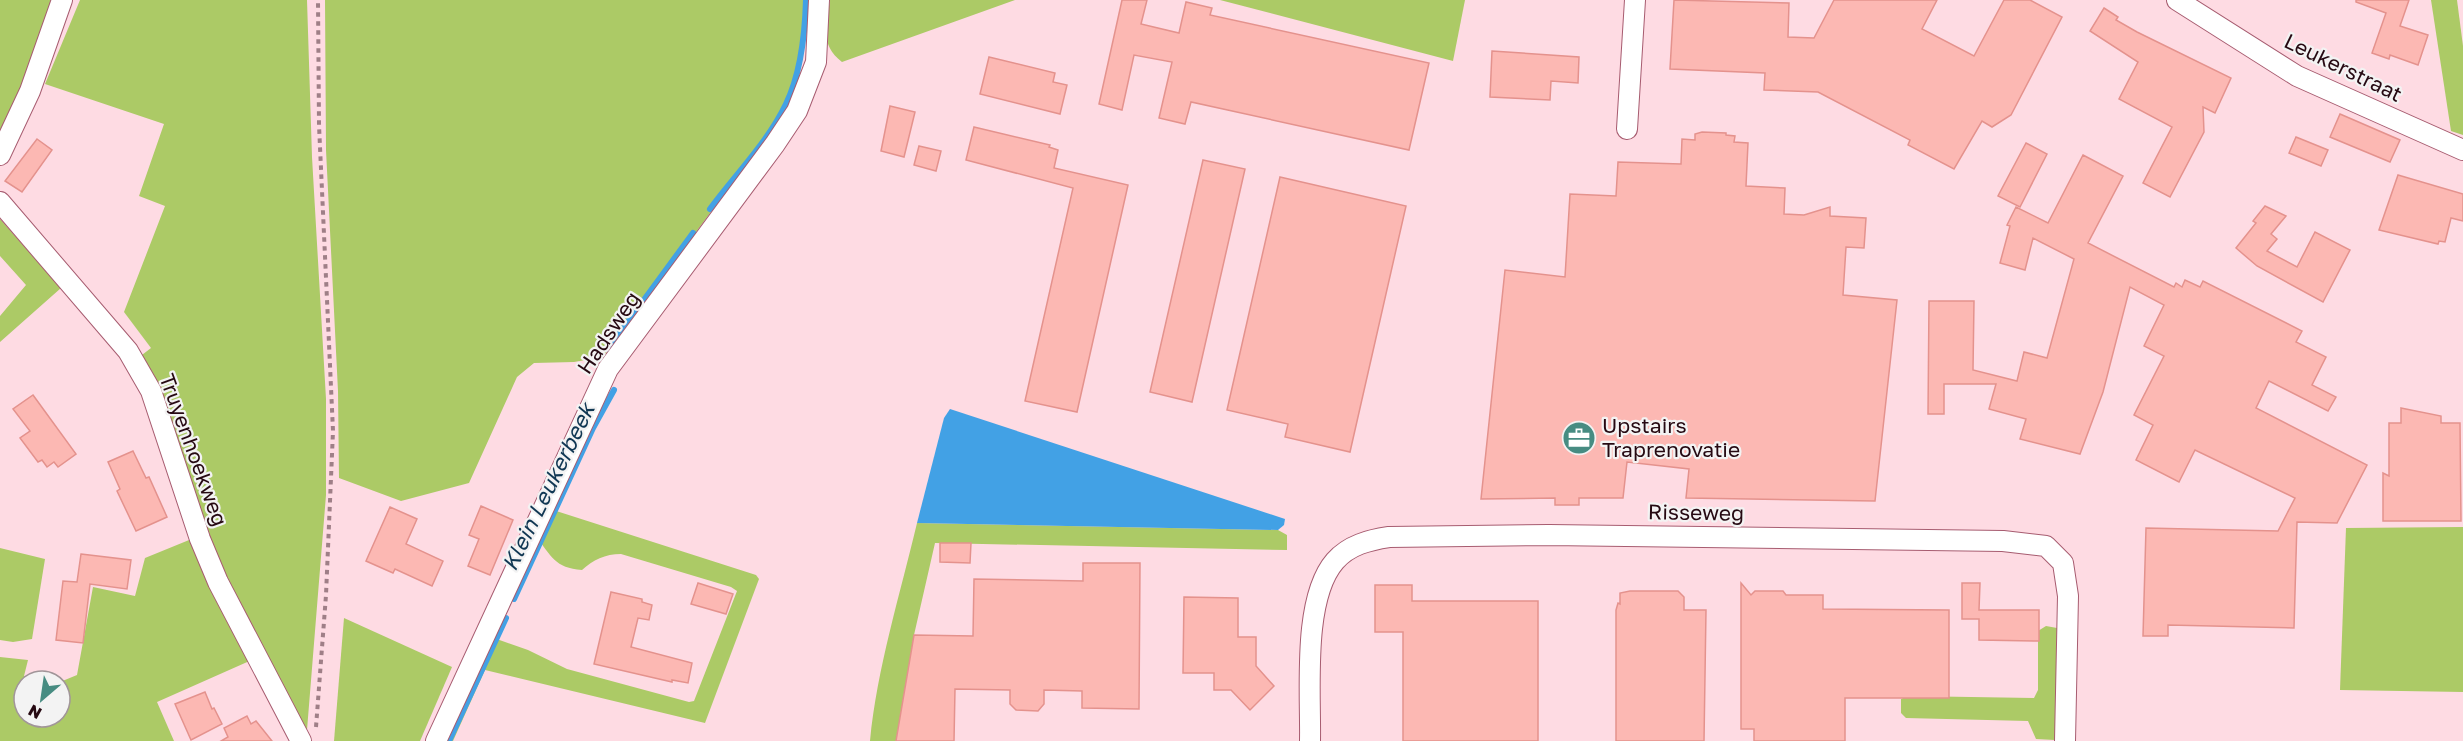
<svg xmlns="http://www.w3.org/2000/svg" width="2463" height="741" font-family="'Golos Text',sans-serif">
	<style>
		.green { fill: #acca66 }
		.water { fill: #42a1e5 }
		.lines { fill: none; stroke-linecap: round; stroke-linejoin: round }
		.stream { stroke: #42a1e5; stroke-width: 6 }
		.building { fill: #fcb8b3; stroke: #e4928d; stroke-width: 1.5 }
		.minor-casing { stroke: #a75c70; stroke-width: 22 }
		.path { stroke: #9f7f87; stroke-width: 4; stroke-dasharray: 4.5 4.5; stroke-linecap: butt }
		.minor { stroke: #fff; stroke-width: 20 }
		.labels { text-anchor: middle; stroke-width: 4.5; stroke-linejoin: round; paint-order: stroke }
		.street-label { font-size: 21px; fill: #260912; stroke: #f3f3f3 }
		.poi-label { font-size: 21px; fill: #260912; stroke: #f3f3f3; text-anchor: start }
		.water-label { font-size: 22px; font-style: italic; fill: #103753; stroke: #f3f3f3 }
	</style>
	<rect width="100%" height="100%" fill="#fedbe3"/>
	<g class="green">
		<path d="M0,0H57L13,111L0,135Z"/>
		<path d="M80,0H307L312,157L326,399V495L307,730L238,603L201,526L138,358L151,348L124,312L165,206L139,196L164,124L45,84Z"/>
		<path d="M325,0H807L799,76L789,107L603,357L574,362L534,363L517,377L469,483L401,501L339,478L338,391L326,150Z"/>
		<path d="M830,0H1015L842,62C819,44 827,25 830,0Z"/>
		<path d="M1220,0H1465L1453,61Z"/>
		<path d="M2431,0H2457L2463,46V135L2451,131Z"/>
		<path d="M0,219L61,288L0,342V316L26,285L0,256Z"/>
		<path d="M550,509L756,575L759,579L705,723L485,670L453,741H444L491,637L528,650L567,669L689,702L694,701L737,591L731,587L621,554C605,554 593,560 582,570C555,568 551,556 536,536Z"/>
		<path d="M917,523L1278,530L1287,535V550L935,543L914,635L896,741H870C877,668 900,595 917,523Z"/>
		<path d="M2463,527V692L2340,690L2346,528Z"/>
		<path d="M194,538L254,659L157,702L174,741H0V657L28,660L24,676L35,681H24V717H60V682L77,675L93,587L135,596L145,558Z"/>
		<path d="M0,548L45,559L32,639L13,642L0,640Z"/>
		<path d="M344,618L452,667L420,741H334Z"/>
		<path d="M2046,626L2057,628L2055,740L2036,739L2028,721L1906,718L1901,713V699L1908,696L2034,698L2038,690V631Z"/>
	</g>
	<path class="water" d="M950,409L1285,519L1284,525L1278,530L917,523L944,418Z"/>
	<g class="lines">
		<g class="stream">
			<path d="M710,209C735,175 768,142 786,104C801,73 805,34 806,0"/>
			<path d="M608,349L693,233"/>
			<path d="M514,599L593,428L614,390"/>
			<path d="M449,741L506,618"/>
		</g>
	</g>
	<g class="building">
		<path d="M1122,0H1147L1141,24L1179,33L1186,2L1212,8L1210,15L1429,63L1409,150L1191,102L1185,124L1159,118L1172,62L1134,55L1122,110L1099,104Z"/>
		<path d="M1674,0L1789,3L1788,37L1814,38L1834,0H1937L1922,29L1974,56L2004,0H2030L2062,17L2011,115L1992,127L1982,121L1954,169L1908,145L1910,140L1818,92L1764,90L1765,73L1670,69Z"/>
		<path d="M2356,0H2409L2400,26L2428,35L2418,65L2390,55L2389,59L2372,53L2386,13L2356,2Z"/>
		<path d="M2104,8L2118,17L2116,20L2137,32L2231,78L2215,113L2203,107L2204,132L2170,197L2143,183L2172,127L2119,99L2138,62L2090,31Z"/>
		<path d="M1492,51L1579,57L1578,83L1551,81L1550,100L1490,97Z"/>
		<path d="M989,57L1055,73L1053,82L1067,85L1060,114L980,94Z"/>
		<path d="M890,106L915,112L904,157L881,151Z"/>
		<path d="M2340,114L2400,140L2390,162L2330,137Z"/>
		<path d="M974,127L1050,145L1049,147L1058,150L1054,168L1128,185L1077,412L1025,401L1073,188L966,160Z"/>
		<path d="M1702,132L1726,133V135L1735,136L1734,142L1748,143L1746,186L1785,188L1784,214L1804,215L1830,207V216L1866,218L1864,248L1846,247L1843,295L1897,300L1875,501L1686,498L1689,469L1627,462L1623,498H1579V505H1555V498L1481,499L1505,270L1565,277L1570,194L1616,196L1618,162L1681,164L1682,139L1695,140V134Z"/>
		<path d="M2296,137L2328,150L2321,166L2289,153Z"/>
		<path d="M37,139L52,150L22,192L5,181Z"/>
		<path d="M2026,143L2047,154L2020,207L1998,196Z"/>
		<path d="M919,146L941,151L936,171L914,165Z"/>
		<path d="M2083,155L2123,176L2088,243L2174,287L2176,283L2182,287L2185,280L2200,287L2203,281L2302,331L2296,342L2326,357L2312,385L2336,397L2328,411L2269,381L2256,408L2367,465L2337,523L2297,522L2294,628L2168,625V636H2143L2146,528L2278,531L2295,498L2195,450L2179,482L2136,460L2153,425L2134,415L2164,356L2144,346L2164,305L2130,287L2103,392L2080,454L2020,439L2026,419L1989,409L1996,384H1944V414H1928L1929,301H1974L1973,370L2017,381L2024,352L2047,358L2074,259L2033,238L2025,270L2000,263L2010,226L2007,225L2016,207L2048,223Z"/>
		<path d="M1203,160L1245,169L1192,402L1150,392Z"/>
		<path d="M2398,175L2463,194V221L2451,218L2445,242L2439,241L2438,244L2379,230Z"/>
		<path d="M1280,177L1406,206L1350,452L1285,437L1288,424L1227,410Z"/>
		<path d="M2265,206L2286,216L2271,234L2277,239L2267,251L2297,267L2315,232L2350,250L2323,302L2257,266L2236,248L2256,223L2253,221Z"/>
		<path d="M33,395L76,454L58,467L54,462L47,467L42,460L38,462L20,438L30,431L13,409Z"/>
		<path d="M2401,408L2441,416V423H2460L2461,521H2383V473L2389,476V423H2401Z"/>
		<path d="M133,451L146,478L149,477L167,517L136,531L117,491L120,489L108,462Z"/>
		<path d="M481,506L513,520L490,575L468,566L479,539L469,535Z"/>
		<path d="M390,507L417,519L406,544L443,561L432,586L395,569L393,573L366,561Z"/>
		<path d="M940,543H971L970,563L940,562Z"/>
		<path d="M81,554L131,560L127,589L90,584L83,643L56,640L63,581L77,582Z"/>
		<path d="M1083,563H1140L1139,709L1082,708V691L1044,690V704L1038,711L1016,710L1010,704V690L955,689L954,741H896L914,635L973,636L974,579L1083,581Z"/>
		<path d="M698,583L733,594L726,614L691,604Z"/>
		<path d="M1741,583L1751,595L1755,591H1783L1786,595H1823V609L1949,610V698H1845V741H1754V729H1741Z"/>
		<path d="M1962,583H1980L1979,610H2039V641L1979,640V619H1962Z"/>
		<path d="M1375,585H1412V601H1538V741H1403V632H1375Z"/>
		<path d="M1630,591H1678L1684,597V610H1706L1704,741H1616V610L1618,603L1620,604V593Z"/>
		<path d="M611,592L642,599V602L652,605L649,620L638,618L631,647L692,663L688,683L672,680V682L594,664Z"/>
		<path d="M1184,597L1238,598V637H1256V666L1274,686L1250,710L1231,690H1214V673H1183Z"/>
		<path d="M205,692L212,709L214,708L222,724L191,740L175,704Z"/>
		<path d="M247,716L251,724L256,721L272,741H221L228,737L224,728Z"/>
	</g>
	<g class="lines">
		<g class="minor-casing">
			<g id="minor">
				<path d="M2177,0L2297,76L2463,150"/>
				<path d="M1627,129L1635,0"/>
				<path d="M0,155L30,91L62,0"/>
				<path d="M0,202L128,351L151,391L200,539L218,582L301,741"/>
				<path d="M436,741L608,369L775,144L797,111L816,62L819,0"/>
				<path d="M1310,741C1311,692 1302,599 1335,561C1349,545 1369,540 1389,537L1549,535L2003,541L2046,546L2063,563L2068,596L2065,741"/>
			</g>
		</g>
		<path class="path" d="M316,727L326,595L333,431L319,125L318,0"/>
		<use href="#minor" class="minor"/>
	</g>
	<defs>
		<g id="office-disc" transform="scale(1.725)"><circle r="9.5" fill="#478c82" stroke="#f3f3f3"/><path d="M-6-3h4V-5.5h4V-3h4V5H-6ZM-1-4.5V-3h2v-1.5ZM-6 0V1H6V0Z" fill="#fff"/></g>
	</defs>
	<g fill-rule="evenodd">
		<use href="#office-disc" x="1579" y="438"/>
	</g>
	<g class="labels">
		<g class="street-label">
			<text transform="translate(2343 68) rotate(26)" y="7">Leukerstraat</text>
			<text transform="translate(609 333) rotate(-56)" y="7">Hadsweg</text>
			<text transform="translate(193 450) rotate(70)" y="7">Truyenhoekweg</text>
			<text transform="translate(1696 513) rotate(1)" y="7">Risseweg</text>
		</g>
		<g class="poi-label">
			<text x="1602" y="433">Upstairs<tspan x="1602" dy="24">Traprenovatie</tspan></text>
		</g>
		<g class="water-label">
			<text transform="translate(548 487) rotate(-64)" y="8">Klein Leukerbeek</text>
		</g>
	</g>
	<g transform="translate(42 699) rotate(209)"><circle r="28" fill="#f3f3f3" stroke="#a19599" stroke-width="1.5"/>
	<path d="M0-4.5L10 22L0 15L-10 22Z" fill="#478c82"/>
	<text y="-9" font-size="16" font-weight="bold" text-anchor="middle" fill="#260912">N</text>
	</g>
</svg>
